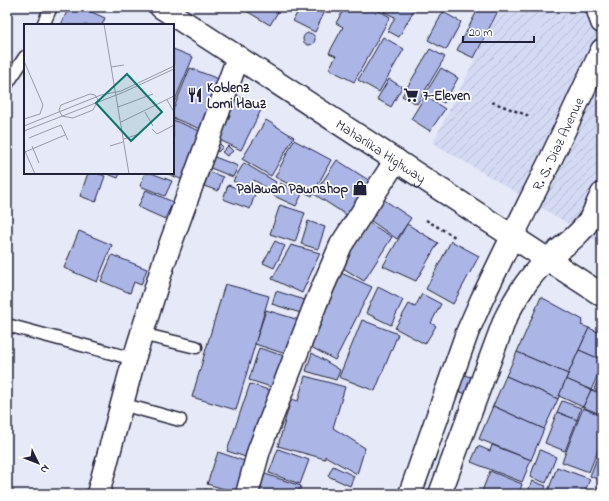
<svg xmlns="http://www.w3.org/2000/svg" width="609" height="501" font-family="'Indie Flower',sans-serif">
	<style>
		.industrial { fill: url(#industrial-furrows) }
		.building { fill: #abb6e6; stroke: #22223b }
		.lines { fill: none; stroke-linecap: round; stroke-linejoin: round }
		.service-casing { stroke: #22223b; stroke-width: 15 }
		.minor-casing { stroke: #22223b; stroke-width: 25 }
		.tertiary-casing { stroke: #22223b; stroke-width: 25 }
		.trunk-casing { stroke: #22223b; stroke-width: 25 }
		.path { stroke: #22223b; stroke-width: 2.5; stroke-dasharray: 3 3; stroke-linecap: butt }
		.service { stroke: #fff; stroke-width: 12 }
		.minor { stroke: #fff; stroke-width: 22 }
		.tertiary { stroke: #fff; stroke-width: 22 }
		.trunk { stroke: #fff; stroke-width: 22 }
		.labels { text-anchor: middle; stroke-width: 3.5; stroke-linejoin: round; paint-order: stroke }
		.poi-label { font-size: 14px; font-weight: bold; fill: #22223b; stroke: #fff; text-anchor: start }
		.street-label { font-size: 14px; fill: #22223b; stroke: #fff }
		.inset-road { fill: none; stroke: #9899ac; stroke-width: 1 }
		.view { fill: #0f766e; fill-opacity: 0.15; stroke: #0f766e; stroke-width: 2 }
		.inset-edge { fill: none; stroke: #22223b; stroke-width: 2 }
	</style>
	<defs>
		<pattern id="industrial-furrows" width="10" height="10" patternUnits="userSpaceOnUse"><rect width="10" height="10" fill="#d4daf3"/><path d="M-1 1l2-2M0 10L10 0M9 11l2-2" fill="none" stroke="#b6bbd1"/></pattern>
	</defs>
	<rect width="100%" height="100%" fill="#e6e9f8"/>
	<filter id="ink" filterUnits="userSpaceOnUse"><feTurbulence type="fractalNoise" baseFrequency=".025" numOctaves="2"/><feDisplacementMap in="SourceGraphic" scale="8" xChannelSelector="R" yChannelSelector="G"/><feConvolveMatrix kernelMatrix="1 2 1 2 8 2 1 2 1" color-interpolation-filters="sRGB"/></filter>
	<g filter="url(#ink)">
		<path class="industrial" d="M501,7H602V244L433,143Z"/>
		<g class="building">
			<path d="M69,7H80L105,18L102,25H61Z"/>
			<path d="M244,7H281L270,25L243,9Z"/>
			<path d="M300,7H322L326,9L315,32L293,21Z"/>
			<path d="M345,7H373L390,17L354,82L329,69L336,56L329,53L343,27L336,23Z"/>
			<path d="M387,7H412L415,8L399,37L388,31L395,17L384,12Z"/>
			<path d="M479,7H500L474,58L457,50Z"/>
			<path d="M443,12L461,22L446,50L428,40Z"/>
			<circle cx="309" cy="39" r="6"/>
			<path d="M383,37L404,49L379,92L358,80Z"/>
			<path d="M173,49L193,57L173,105Z"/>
			<path d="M430,49L445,57L417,104L402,96Z"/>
			<path d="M190,68L221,80L201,129L173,118V110Z"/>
			<path d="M441,68L458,78L444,103L426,93Z"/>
			<path d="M389,79L402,87L391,107L377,99Z"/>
			<path d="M234,94L262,108L241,150L213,137Z"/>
			<path d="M425,96L445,109L430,131L411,119Z"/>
			<path d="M173,120L202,132L183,180L166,173H173Z"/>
			<path d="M266,120L294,137L271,176L242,159Z"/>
			<path d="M215,139L223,147L218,152L211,145Z"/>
			<path d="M294,140L331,160L312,196L275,177Z"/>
			<path d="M228,146L233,151L227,156L222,152Z"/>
			<path d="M212,156L238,166L233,177L208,167Z"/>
			<path d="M337,160L373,183L351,218L314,194Z"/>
			<path d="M244,163L276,182L271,191L254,180L248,190L233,181Z"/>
			<path d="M209,172L223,177L218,191L204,186Z"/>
			<path d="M88,173H96L105,176L96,202L80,196Z"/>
			<path d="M105,173H120L118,178Z"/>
			<path d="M145,173H151L172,181L165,196L140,186Z"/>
			<path d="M280,183L302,194L296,206L274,196Z"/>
			<path d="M228,185L255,194L250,209L223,199Z"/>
			<path d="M146,190L173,202L165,219L138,207Z"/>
			<path d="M377,195L411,218L397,239L364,216Z"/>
			<path d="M280,205L305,213L295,242L270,234Z"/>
			<path d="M308,221L325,227L318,249L301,244Z"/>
			<path d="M366,221L392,237L364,281L338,265Z"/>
			<path d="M407,224L438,243L416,281L383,266Z"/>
			<path d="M79,231L112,245L97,282L64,268Z"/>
			<path d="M275,241L285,246L274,268L263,263Z"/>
			<path d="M451,241L479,256L453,304L426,289Z"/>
			<path d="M291,245L320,253L302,293L272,279Z"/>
			<path d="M112,255L147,269L141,285L134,282L130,293L101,281Z"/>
			<path d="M339,272L372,287L335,360L311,347L321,324L313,319Z"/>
			<path d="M225,284L269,296L236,410L192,397Z"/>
			<path d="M378,287L403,300L391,325L366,313Z"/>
			<path d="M276,291L311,302L307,315L272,304Z"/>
			<path d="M422,294L441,304L431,323L436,326L425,344L395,328L409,304L415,307Z"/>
			<path d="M541,297L583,320L581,325L589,328L568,374L517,352Z"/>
			<path d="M266,310L306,322L295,357L255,344Z"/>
			<path d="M362,320L398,334L375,391L339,377Z"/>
			<path d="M589,328L602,334V360L579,350Z"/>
			<path d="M259,348L291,358L281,390L249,380Z"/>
			<path d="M579,350L602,360V366L591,390L566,379Z"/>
			<path d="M517,352L568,374L558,399L506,376Z"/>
			<path d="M312,353L340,370L336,380L306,371Z"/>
			<path d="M602,370V393L594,389Z"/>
			<path d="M464,375L471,377L466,394L458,391Z"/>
			<path d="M305,376L345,387L333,428L365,448L357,474L325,456V459L278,446L291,399L298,401Z"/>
			<path d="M506,376L558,399L544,429L493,406Z"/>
			<path d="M566,379L591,390L583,407L559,396Z"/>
			<path d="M250,384L278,393L255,460L227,451Z"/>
			<path d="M591,390L602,394V415L583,407Z"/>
			<path d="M562,401L581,408L577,420L557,412Z"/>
			<path d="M493,406L544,429L531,460L479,439Z"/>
			<path d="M583,408L602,416V440L589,472L562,462Z"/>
			<path d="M557,412L577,420L565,451L545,443Z"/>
			<path d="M492,445L531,460L522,482L471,462L478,446L490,451Z"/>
			<path d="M602,445V481L590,476Z"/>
			<path d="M278,449L309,460L300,484L269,473Z"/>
			<path d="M540,450L556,457L546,483L530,477Z"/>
			<path d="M218,452L253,464L242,494L207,484Z"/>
			<path d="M333,466L354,476L350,486L328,476Z"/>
			<path d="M557,467L590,479L584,494H547Z"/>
			<path d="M490,471L522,484L519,494H490L482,491Z"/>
			<path d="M265,474L301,486L298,494H258Z"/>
			<path d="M532,481L546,486L542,494H527Z"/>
			<path d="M600,483L602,484V494H595Z"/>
			<path d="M205,489L221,494H203Z"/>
		</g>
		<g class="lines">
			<g class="service-casing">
				<g id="service">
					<path d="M43,25L51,7"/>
					<path d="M7,84L25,57"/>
					<path d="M7,325L134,359"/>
					<path d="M141,334L196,347"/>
					<path d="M121,404L180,420"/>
				</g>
			</g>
			<g class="minor-casing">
				<g id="minor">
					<path d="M597,7L602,22"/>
					<path d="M98,494L134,359L164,262L238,57"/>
					<path d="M247,494L259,450L316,303L341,245L396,160"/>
					<path d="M410,494L467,333L482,299L512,237"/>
					<path d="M440,494L505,319C517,295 528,278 547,259"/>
				</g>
			</g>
			<g class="tertiary-casing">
				<g id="tertiary">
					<path id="s1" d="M512,237L549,163L602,50"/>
					<path d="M547,259C564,246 583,233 593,214C596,207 599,200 602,194"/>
				</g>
			</g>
			<g class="trunk-casing">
				<g id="trunk">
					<path id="s2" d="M161,7L602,295"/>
				</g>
			</g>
			<g class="path">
				<path d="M492,102L529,116"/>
				<path d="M426,220L455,237"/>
			</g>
			<use href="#service" class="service"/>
			<use href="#minor" class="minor"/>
			<use href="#tertiary" class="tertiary"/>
			<use href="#trunk" class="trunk"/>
		</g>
	</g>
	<defs>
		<g id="restaurant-bare" transform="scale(1.2)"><path d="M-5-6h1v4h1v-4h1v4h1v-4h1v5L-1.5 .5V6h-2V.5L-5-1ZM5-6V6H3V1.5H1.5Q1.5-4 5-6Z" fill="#22223b" stroke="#fff" stroke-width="2.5" paint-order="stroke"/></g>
		<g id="supermarket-bare" transform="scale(1.2)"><path d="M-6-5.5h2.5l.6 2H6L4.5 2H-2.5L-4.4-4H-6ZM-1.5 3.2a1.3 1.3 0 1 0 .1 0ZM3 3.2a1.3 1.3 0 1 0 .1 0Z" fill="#22223b" stroke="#fff" stroke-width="2.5" paint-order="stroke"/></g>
		<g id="shop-bare" transform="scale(1.2)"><path d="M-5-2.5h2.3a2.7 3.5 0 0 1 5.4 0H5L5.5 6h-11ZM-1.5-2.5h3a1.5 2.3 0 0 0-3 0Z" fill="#22223b" stroke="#fff" stroke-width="2.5" paint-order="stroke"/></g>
	</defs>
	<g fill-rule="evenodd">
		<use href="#restaurant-bare" x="195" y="95"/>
		<use href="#supermarket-bare" x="411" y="95"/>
		<use href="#shop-bare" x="360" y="188"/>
	</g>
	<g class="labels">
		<g class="poi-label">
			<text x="207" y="92">Koblenz<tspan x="207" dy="16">Lomi Hauz</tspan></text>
			<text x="423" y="100">7-Eleven</text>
			<text x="348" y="193" text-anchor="end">Palawan Pawnshop</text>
		</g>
		<g class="street-label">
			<text dy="5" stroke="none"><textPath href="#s1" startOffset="104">R. S. Diaz Avenue</textPath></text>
			<text dy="5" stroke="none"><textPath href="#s2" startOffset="263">Maharlika Highway</textPath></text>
		</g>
	</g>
	<g transform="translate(24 24)">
		<rect width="150" height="150" fill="#e6e9f8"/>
		<path class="inset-road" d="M80,0L105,150M0,37L19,81L16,90L0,95M87,43L100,41M66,70L71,71L74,76L69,86L49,94L38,92L35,86L37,81ZM143,76L150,88M94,83L129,70M121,88L129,102M97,98L150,72M0,102L77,71L97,67L150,42M128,105L133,110L150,101M0,107L100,68L150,45M5,114L37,101L44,116M100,115L115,110M8,122L15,139M86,122L99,118M0,125L11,150M1,128L41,111"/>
		<path class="view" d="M103,50L138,88L107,117L72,79Z"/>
		<rect width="150" height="150" class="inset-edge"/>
	</g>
	<rect width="609" height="501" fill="none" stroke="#fff" stroke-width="24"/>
	<rect x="12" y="12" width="585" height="477" fill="none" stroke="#22223b" stroke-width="1.5" filter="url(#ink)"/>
	<g transform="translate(38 463) rotate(133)" stroke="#ffffff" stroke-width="3" paint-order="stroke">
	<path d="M0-3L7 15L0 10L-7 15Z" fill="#22223b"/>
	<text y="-6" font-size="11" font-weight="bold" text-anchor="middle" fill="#22223b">N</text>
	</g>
	<path d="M463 36v6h71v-6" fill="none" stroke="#22223b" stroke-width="2"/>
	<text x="469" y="36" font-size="12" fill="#22223b" stroke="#ffffff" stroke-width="3" paint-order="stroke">20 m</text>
</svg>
